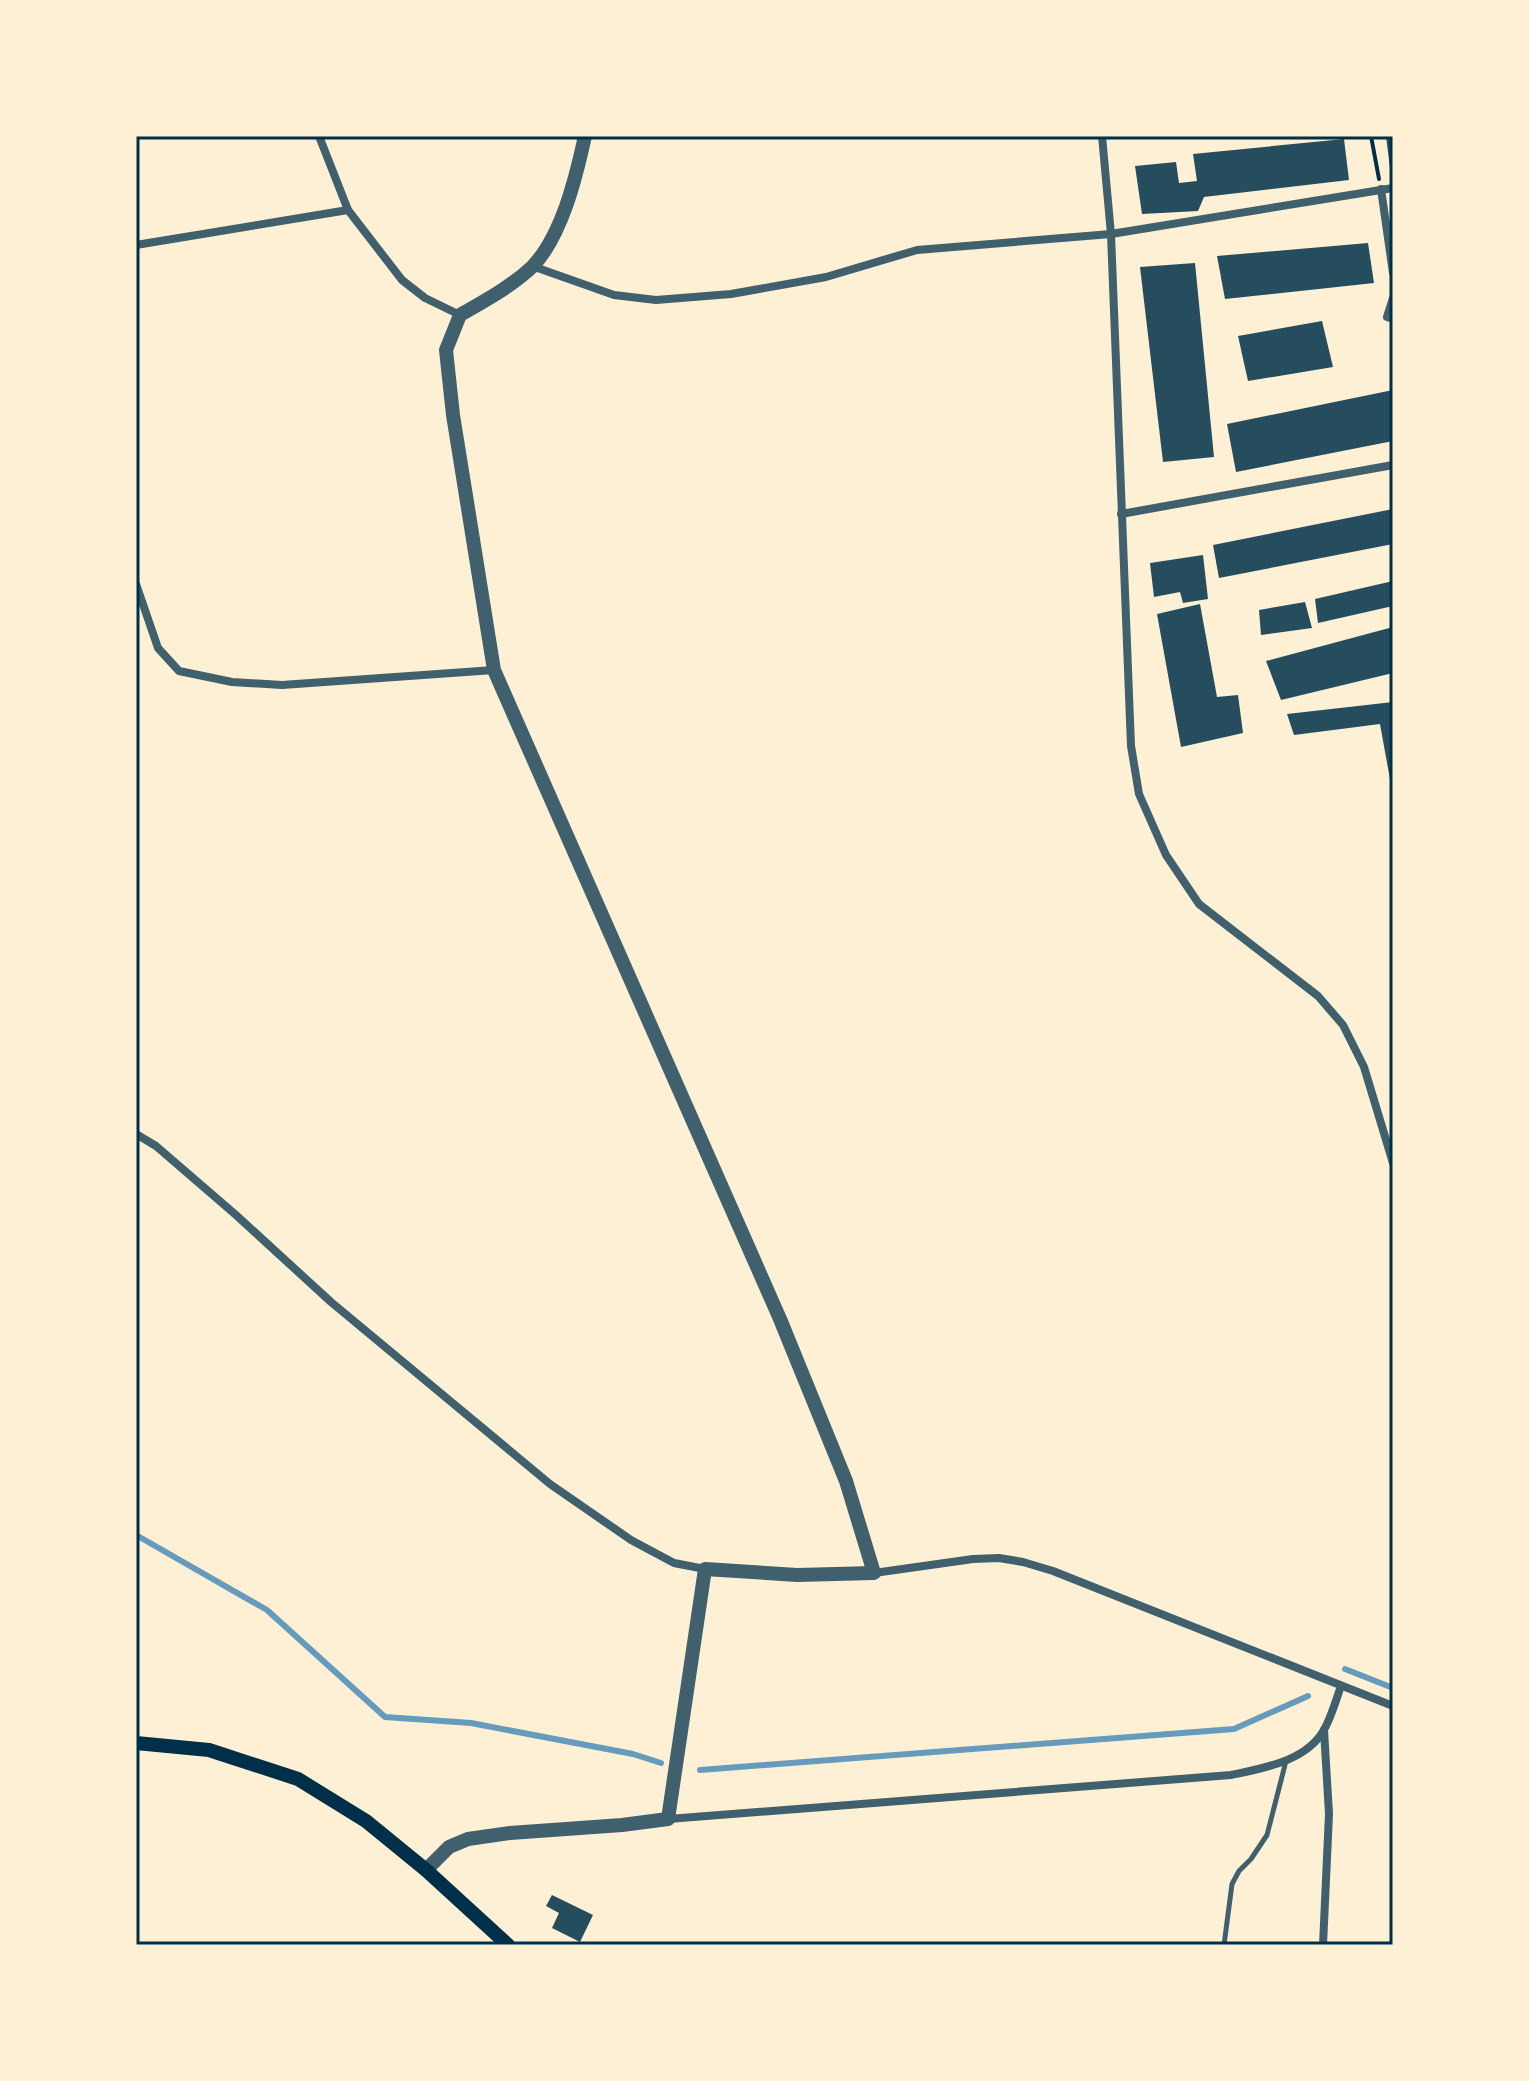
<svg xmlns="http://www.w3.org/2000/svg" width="1529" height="2081" font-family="Figtree,sans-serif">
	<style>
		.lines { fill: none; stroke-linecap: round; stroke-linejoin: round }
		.stream { stroke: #669bbc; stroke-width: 6 }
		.building { fill: #264d5e }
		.path { stroke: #003049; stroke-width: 4 }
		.service { stroke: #3f606c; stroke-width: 5 }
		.minor { stroke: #3f606c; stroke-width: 8 }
		.tertiary { stroke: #3f606c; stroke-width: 14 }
		.secondary { stroke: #003049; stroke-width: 14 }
		.neatline { fill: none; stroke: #003049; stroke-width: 3 }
	</style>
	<rect width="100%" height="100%" fill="#fdf0d5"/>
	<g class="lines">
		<g class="stream">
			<path d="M136,1535L267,1610L385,1717L471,1723L633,1754L661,1763"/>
			<path d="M1345,1669L1393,1688"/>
			<path d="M700,1770L1234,1729L1308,1696"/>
		</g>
	</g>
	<g class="building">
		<path d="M1386,136H1393V176H1391Z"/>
		<path d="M1344,139L1349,180L1204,197L1198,211L1142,214L1135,166L1176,162L1179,183L1197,181L1193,154Z"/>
		<path d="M1368,243L1374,283L1225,299L1217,256Z"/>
		<path d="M1195,263L1214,457L1163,462L1140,267Z"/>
		<path d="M1322,321L1333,367L1248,381L1238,336Z"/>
		<path d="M1393,390V441L1236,472L1227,424Z"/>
		<path d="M1393,509V544L1219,578L1213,545Z"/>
		<path d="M1203,555L1208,599L1183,603L1180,592L1154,597L1150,563Z"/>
		<path d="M1393,581V606L1318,623L1315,599Z"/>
		<path d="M1305,602L1312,628L1261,635L1259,610Z"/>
		<path d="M1200,604L1217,697L1238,695L1243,733L1181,747L1157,614Z"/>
		<path d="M1393,627V673L1281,700L1266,661Z"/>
		<path d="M1393,702V796L1380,724L1294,735L1287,714Z"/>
		<path d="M552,1895L593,1915L580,1942L552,1928L559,1913L546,1906Z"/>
	</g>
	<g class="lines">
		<path class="path" d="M1371,136L1379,179"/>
		<path class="service" d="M1224,1945L1232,1884L1239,1871L1251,1859L1267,1835L1286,1761"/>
		<g class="minor">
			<path d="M319,136L348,210L402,280L425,298L460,315"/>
			<path d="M1102,136L1111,234L1131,746L1139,794L1166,855L1199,904L1318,996L1343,1025L1364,1067L1393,1163"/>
			<path d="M1381,189L1393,273"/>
			<path d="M136,245L348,210"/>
			<path d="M532,266L614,295L656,300L731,294L826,277L917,250L1111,234L1393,188"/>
			<path d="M1393,298L1387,317L1393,319"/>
			<path d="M1121,514L1393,465"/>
			<path d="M136,584L158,648L179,671L232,682L282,685L494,670"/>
			<path d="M136,1134L156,1146L236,1215L331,1302L550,1484L631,1540L674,1563L705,1569"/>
			<path d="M874,1573L973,1559L999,1558L1023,1562L1053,1571L1393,1706"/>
			<path d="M668,1819L1231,1775C1264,1768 1308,1761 1325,1728C1332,1715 1336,1700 1341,1686"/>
			<path d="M1323,1945L1329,1814L1324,1730"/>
		</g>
		<path class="tertiary" d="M426,1870L449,1847L468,1839L510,1833L622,1825L668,1819L705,1569L797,1575L874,1573L846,1481L780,1319L494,670L453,415L446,350L460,315C483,302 512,286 532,267C562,236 576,177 585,136"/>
		<path class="secondary" d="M136,1743L209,1750L298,1779L366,1821L426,1870L508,1945"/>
	</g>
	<rect width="1529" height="2081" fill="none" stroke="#fdf0d5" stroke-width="276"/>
	<rect x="138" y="138" width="1253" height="1805" class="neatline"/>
</svg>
